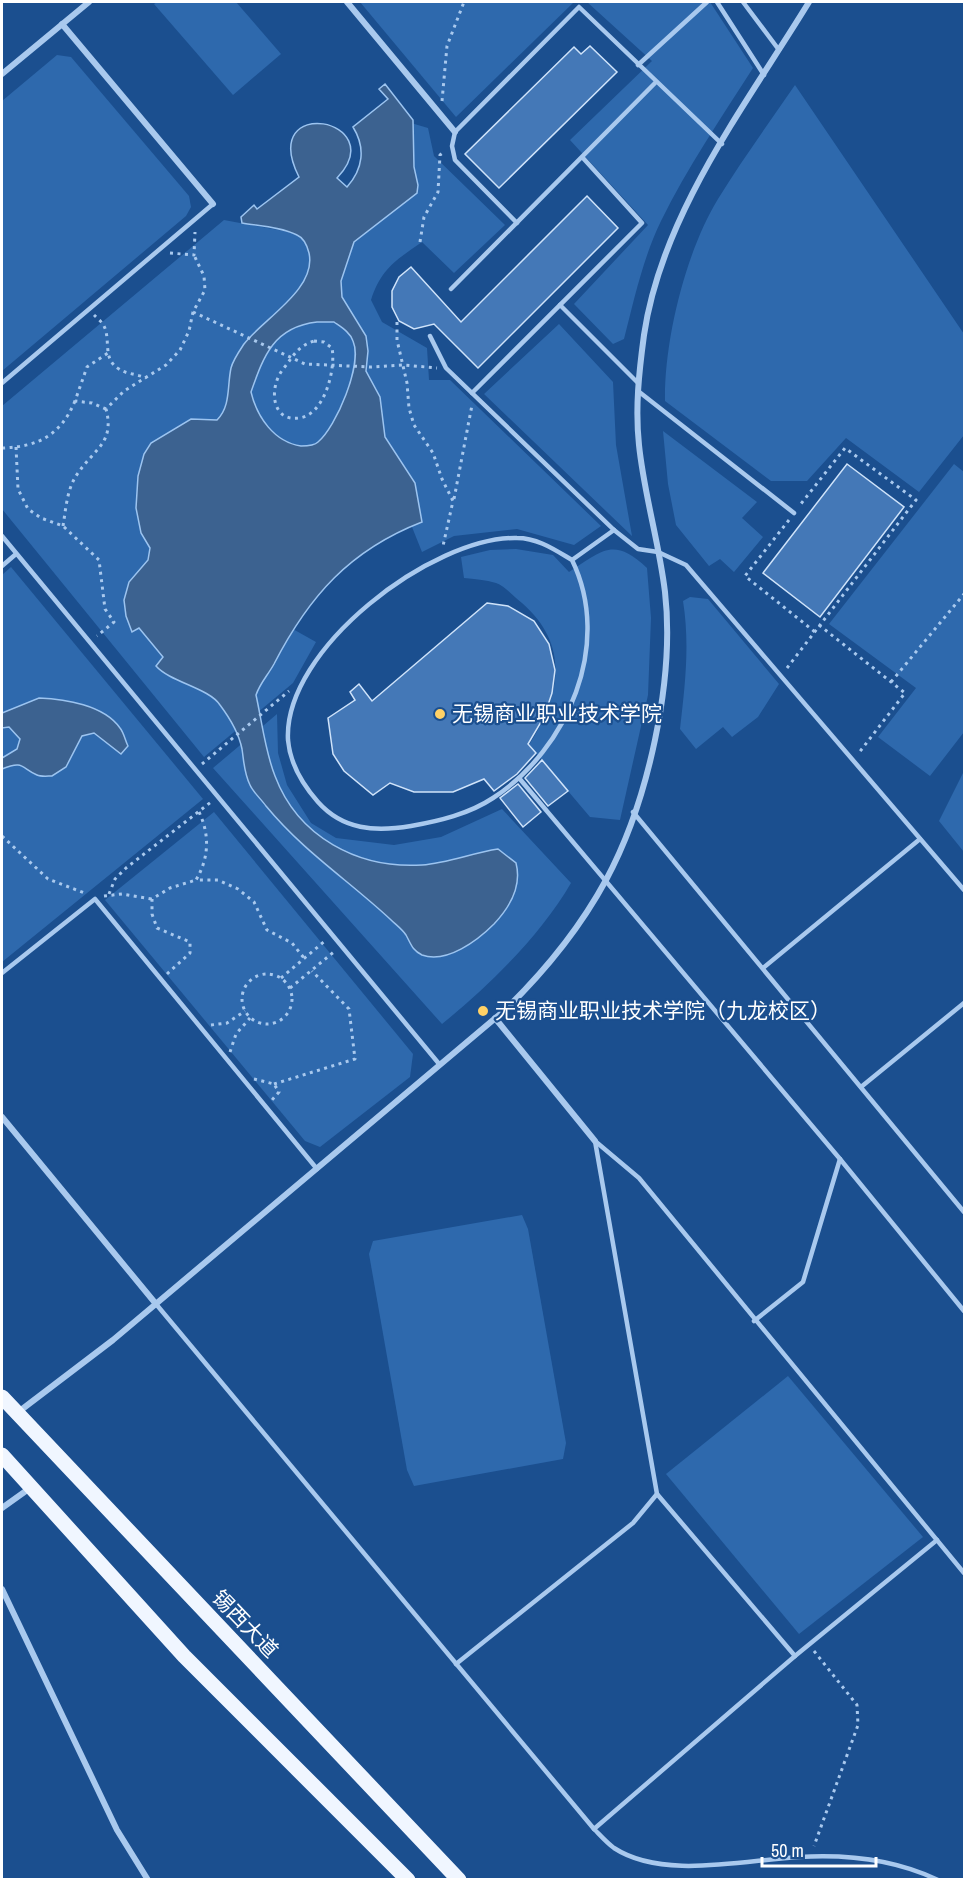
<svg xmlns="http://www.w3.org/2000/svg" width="966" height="1881" font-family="'Archivo Narrow','Noto Sans SC',sans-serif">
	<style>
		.green { fill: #2e69ad }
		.water { fill: #3c6290; stroke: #9cc4f0; stroke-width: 1.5; fill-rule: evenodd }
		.building { fill: #4478b7; stroke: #cfe3fa; stroke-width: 1.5 }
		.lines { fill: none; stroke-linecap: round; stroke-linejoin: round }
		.path { stroke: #a9c9ee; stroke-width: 3; stroke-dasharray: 3 4.5; stroke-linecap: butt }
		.lane { stroke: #a9c9ee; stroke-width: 4.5 }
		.street { stroke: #a9c9ee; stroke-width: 6 }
		.primary { stroke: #f0f6ff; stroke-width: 15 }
		.poi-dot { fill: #ffd166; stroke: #1b4f8f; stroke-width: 2 }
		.labels { text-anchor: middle; stroke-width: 4.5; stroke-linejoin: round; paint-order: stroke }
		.poi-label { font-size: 21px; fill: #fff; stroke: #1b4f8f; text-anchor: start }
		.street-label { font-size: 21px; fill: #fff; stroke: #1b4f8f }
	</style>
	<rect width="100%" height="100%" fill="#1b4f8f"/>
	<g class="green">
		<path d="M157,2H236L281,54L233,95L154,4Z"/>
		<path d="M360,2H574L456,117Z"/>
		<path d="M587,2H710L753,68C721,118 687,168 661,221C643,258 634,300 624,339L613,344L574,304L648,225L570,140L652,61Z"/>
		<path d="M57,55L71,57L189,196L191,207L186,216L2,371V101Z"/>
		<path d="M795,85L964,334V435L919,492L846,438L807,481H771L665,401C664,340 686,251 718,199C742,160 769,123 795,85Z"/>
		<path d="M411,123L428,128L434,156L505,225L454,273L422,242C396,260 381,269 371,300L382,322L427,348L429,380H450L601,526L574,545L517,529L454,536L422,552L410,522L342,560L291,628L316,642L293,683L204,757L2,509V406L224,220L349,243Z"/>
		<path d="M559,324L613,382L616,445L632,536L484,394Z"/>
		<path d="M663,431L757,502L742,518L763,537L734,572L720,559L709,566L676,525L668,484Z"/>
		<path d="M954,464L964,472V732L930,776L878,737L916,688L829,624Z"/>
		<path d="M516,549L553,555L569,572C602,551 613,536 647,568L651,618L648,695L620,820L590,817L529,745C560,696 571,646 522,603C514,597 505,586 496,583C486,580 474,579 464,578L461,557L490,550Z"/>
		<path d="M11,567L203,799L2,962V575Z"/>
		<path d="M690,597L708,599L779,684L758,717L732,737L723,727L696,749L680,729C685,685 690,645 683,601Z"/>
		<path d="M277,714L278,753L287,785L311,823L336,838L394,845L441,837L502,809L571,883C541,935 489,986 442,1024L213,768Z"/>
		<path d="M964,771V852L939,821Z"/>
		<path d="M214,812L413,1054L410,1077L320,1147L305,1141L105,900Z"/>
		<path d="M522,1215L528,1229L566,1443L563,1459L414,1486L407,1470L369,1254L373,1241Z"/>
		<path d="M788,1376L923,1537L799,1634L666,1474Z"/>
	</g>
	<g class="water">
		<path d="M385,84L413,120L414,167L418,185L417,193L354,242L341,281L342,297L366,336L368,351L366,371L380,397L385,437L415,483L422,522C350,550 309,596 274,664C268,675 260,683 256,695C262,722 265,751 275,776C298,837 358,869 422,865C448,863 472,853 498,849L516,863C522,886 510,907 494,924C478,940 447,964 422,955C412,950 411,944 406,935C402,929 395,924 390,919C348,880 303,851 266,806C261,799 253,792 250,785C244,773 244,762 242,749C239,734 229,717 220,705C209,688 170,682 156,666L163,657L139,628L132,632L126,616L124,600L129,582L148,560L150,548L141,533L136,508L138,476L144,454L151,443L191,419L217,420C231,406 227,386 231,368C233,360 240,350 244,344C263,319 317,289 309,253C307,245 304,238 297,235C281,227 259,226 242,223L241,217L254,205L257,209L299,177C257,93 393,119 337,178L347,187C363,169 366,148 353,127L388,99L379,89ZM317,322H334C341,327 350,332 353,341C363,364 336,427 318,442C314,446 307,446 301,446C274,442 257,417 251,392C264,355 274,327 317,322Z"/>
		<path d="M39,698C65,699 104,705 120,728C124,733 125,740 128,746L121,754L94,733L82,736L66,767L52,776C48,776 41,777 37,775C21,768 24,760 2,769V758L17,749L20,739L9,727L2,728V713Z"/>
	</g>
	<g class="building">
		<path d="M590,46L617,72L499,188L465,154L574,47L581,54Z"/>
		<path d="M587,196L618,228L478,368L434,324L414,329L399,321L392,307V291L399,277L411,267L461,322Z"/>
		<path d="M847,464L904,507L820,617L763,573Z"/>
		<path d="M487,603L508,606L534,621L549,644L555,670L552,693L544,717L528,744L536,753L517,774L494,791L484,779L453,792H414L390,783L373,795L344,771L333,754L328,718L355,700L350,692L359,684L372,701Z"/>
		<path d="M542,760L568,791L548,806L525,778Z"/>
		<path d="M518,784L541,812L523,827L500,798Z"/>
	</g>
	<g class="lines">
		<g class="path">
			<path d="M442,101L447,46L464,2"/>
			<path d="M420,242L424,217L438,192L440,155L444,152"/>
			<path d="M170,253L194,255L195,232"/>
			<path d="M193,312L305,364L371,367L403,365L437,368"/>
			<path d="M94,315C97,318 102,322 104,326C111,340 102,359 119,369C126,374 137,374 146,378"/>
			<path d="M397,322V340L407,383L409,408L414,425L433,453L442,479L453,501L443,546"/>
			<path d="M314,341L324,342L332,348C336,368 325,415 299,418C270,422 269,385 284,368C294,355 298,346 314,341Z"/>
			<path d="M106,409L92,403L75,401L87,367L108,353"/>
			<path d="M16,447L18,489L28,509L41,518L63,526L99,560L105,609L114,622L97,636"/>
			<path d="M2,448C38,447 61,435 75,401"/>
			<path d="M454,499L472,405"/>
			<path d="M789,520L745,576L815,632"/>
			<path d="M63,526C66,508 67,488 78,473C94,449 115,443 106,409L124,391L166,365L180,350L189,331L193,312L205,290L204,276L194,255"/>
			<path d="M819,625L905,693L858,754"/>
			<path d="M787,668L916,500L845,448L800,505"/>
			<path d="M891,682L964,594"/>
			<path d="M202,764L289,691"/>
			<path d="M199,812C210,835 209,858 196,880H218L238,889L254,902L267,930L292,943L304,958"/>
			<path d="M2,836L48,879L87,894"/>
			<path d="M109,894L115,879L126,868L211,802"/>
			<path d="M104,896L122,894L152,899"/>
			<path d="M167,974L190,953V942L157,928L152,914V899L170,888L196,880"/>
			<circle cx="267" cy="999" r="25"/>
			<path d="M281,978L326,940"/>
			<path d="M290,988L335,951"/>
			<path d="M211,1025L227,1023L245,1011"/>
			<path d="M230,1052L236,1034L250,1018"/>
			<path d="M254,1079L274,1084L279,1092L272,1100"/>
			<path d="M274,1084L355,1059L349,1009L312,971"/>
			<path d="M814,1651L857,1705L858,1725L814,1846"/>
		</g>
		<g class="lane">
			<path d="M717,2L764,75"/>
			<path d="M743,2L779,50"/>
			<path d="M638,65L707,2"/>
			<path d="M517,223L455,160L452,146L455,132L579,7L722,144"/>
			<path d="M451,289L655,83"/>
			<path d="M560,305L638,383"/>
			<path d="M430,336L446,368L614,530L638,549L658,552L686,565L964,890"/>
			<path d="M2,383L213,204"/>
			<path d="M638,391L794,513"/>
			<path d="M472,393L642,223L583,158"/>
			<path d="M2,536L440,1065"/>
			<path d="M572,560C613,644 568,749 493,798C469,814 439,821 411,826C375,832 343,830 318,802C303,785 290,763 288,740C283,649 433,536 517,538C538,538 555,550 572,560L614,530"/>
			<path d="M2,566L16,554"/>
			<path d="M519,778L840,1159L964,1311"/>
			<path d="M633,812L964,1212"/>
			<path d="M763,968L920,839"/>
			<path d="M2,973L95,899L317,1169"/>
			<path d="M861,1087L964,1003"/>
			<path d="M595,1141L657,1494L795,1656"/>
			<path d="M595,1141L639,1178L964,1573"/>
			<path d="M156,1304L594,1829C600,1835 607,1843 614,1848C663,1880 744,1860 799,1857C848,1854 894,1859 938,1880"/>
			<path d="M754,1321L803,1282L840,1159"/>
			<path d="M456,1664L633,1523L657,1494"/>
			<path d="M594,1829L795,1656L937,1540"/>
		</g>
		<g class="street">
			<path d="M347,2L455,132"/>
			<path d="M62,24L213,204"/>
			<path d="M2,74L89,2"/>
			<path d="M495,1018L595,1141"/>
			<path d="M2,1117L156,1304"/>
			<path d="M17,1413L113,1340L505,1010C544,972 580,928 606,880C648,802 675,680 665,592C659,542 644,494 639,445C635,408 639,372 644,335C662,213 746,105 809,2"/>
			<path d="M2,1508L30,1488"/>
			<path d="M2,1589L117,1830L148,1880"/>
		</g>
		<g class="primary">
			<path d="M2,1397L459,1880"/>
			<path d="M2,1455L184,1656L408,1880"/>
		</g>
	</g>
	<g class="poi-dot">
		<circle cx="440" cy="714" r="6"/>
		<circle cx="483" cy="1011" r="6"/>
	</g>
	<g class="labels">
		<g class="poi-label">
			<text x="452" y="721">无锡商业职业技术学院</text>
			<text x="495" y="1018">无锡商业职业技术学院（九龙校区）</text>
		</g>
		<g class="street-label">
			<text transform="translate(245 1624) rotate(46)" y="7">锡西大道</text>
		</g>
	</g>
	<rect width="966" height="1881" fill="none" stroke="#ffffff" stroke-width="6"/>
	<path d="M762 1857v9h114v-9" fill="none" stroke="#ffffff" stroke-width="3"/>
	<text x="771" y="1857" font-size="18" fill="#ffffff" stroke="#1b4f8f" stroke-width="4.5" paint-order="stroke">50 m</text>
</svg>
